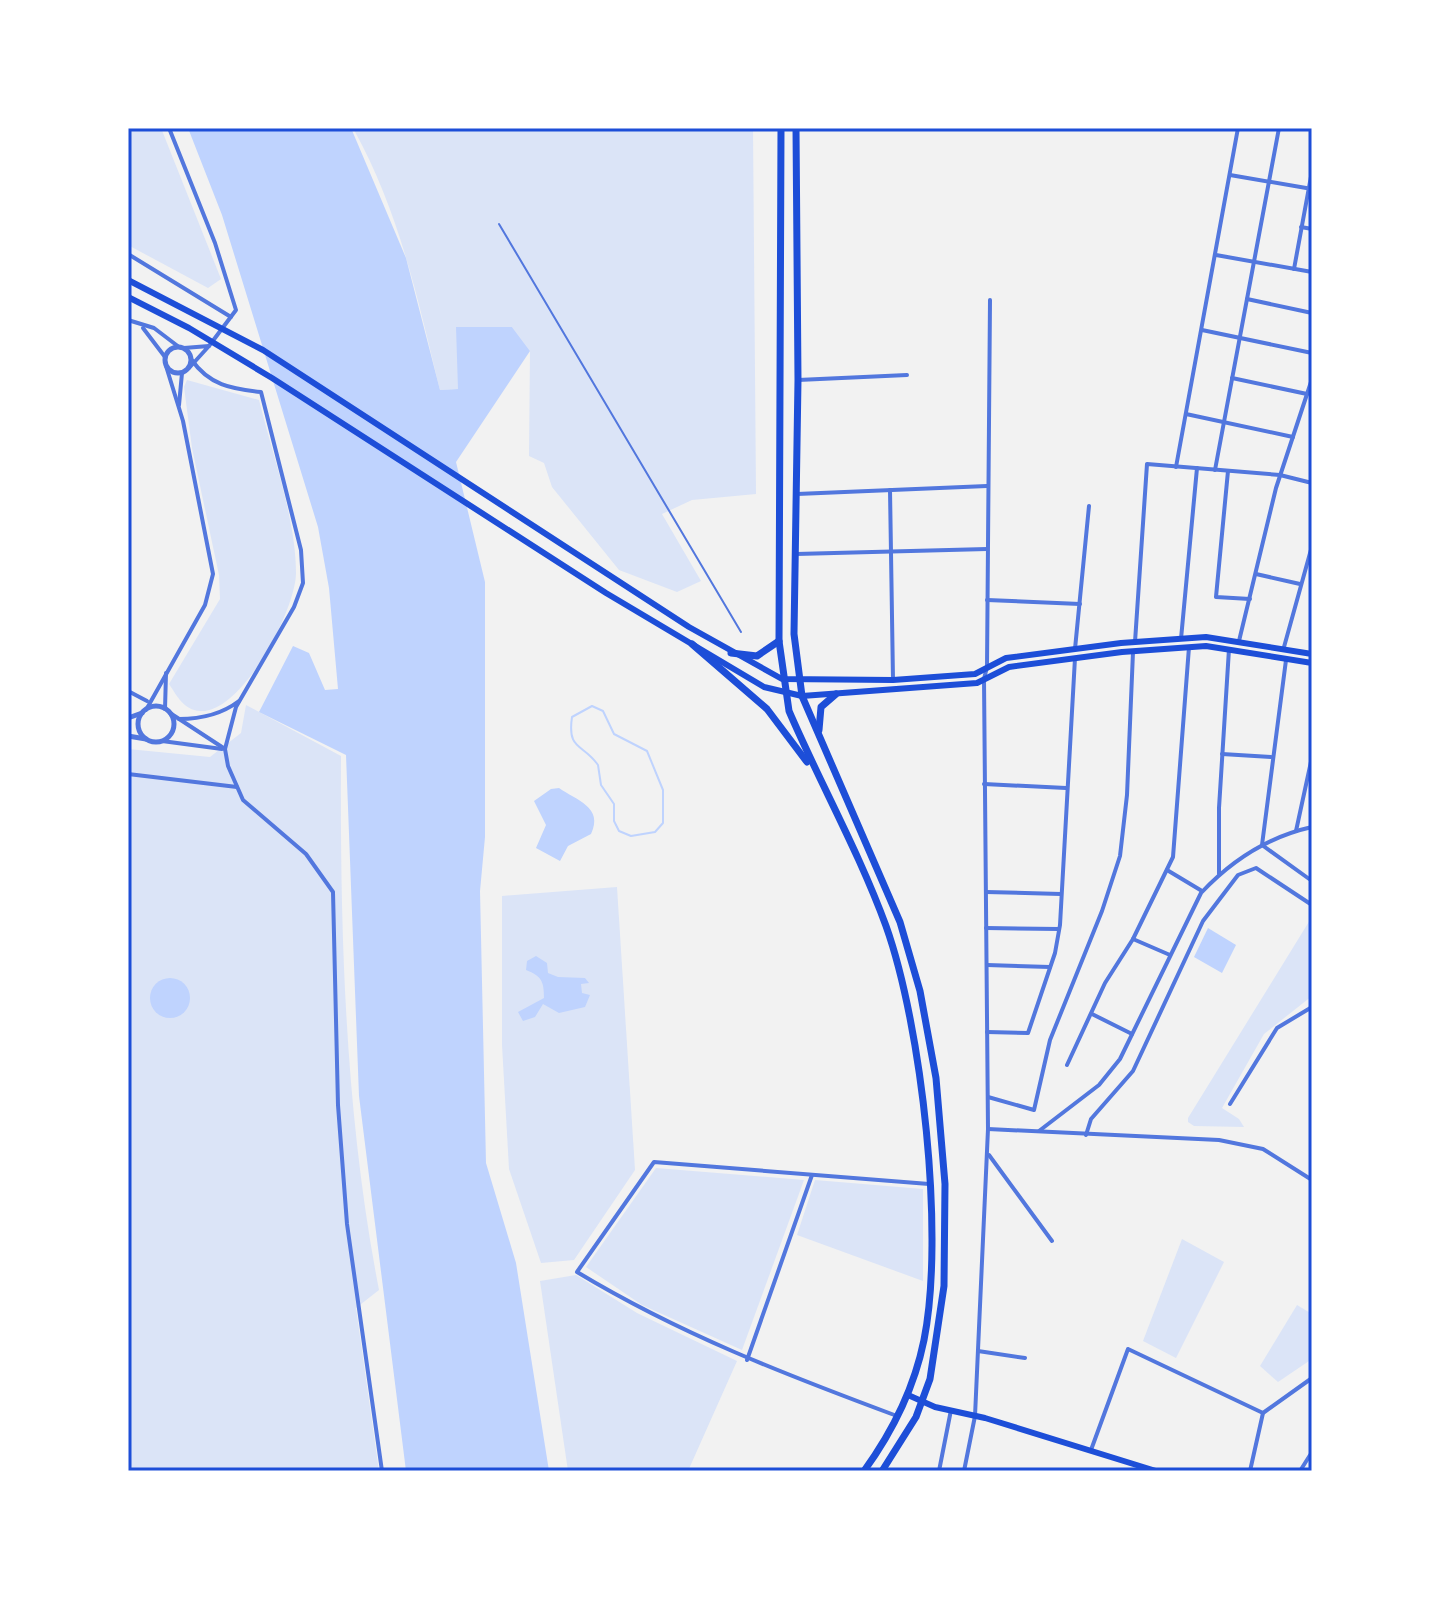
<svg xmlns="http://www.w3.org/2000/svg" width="1440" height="1599" font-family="'Source Sans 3',sans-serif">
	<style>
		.green { fill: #dbe4f7 }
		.water { fill: #bfd3fe }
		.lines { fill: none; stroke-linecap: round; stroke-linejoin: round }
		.stream { stroke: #bfd3fe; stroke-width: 2 }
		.service { stroke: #5277de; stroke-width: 2 }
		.minor { stroke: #5277de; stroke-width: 4 }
		.tertiary { stroke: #5277de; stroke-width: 5 }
		.secondary { stroke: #1d4ed8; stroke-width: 6 }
		.primary { stroke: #1d4ed8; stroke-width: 7 }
		.neatline { fill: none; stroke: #1d4ed8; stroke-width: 3 }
	</style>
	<rect width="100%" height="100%" fill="#f2f2f2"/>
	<g class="green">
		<path d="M128,128H161L221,279L208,288L128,245Z"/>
		<path d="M353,128H753L756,494L692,500L662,514L701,581L677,592L619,570L552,487L544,463L529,456L530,351L512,327L458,389L440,390C417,297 400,213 353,128Z"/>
		<path d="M187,380L259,400C272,453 296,519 296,573C296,609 242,714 200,711C184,710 177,696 169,684L220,599L219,575L192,448L184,387Z"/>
		<path d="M246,705L341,756C340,934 345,1115 379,1290L356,1308L379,1471H128V749L210,757L241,733Z"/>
		<path d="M617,887L635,1170L574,1260L541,1263L509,1169L502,1045V896Z"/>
		<path d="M1310,920L1312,996L1264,1034L1222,1108L1239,1119L1244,1127L1194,1126L1188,1122V1118Z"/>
		<path d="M656,1168L804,1180L742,1350L642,1305L586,1267Z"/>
		<path d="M815,1180L923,1189V1281L797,1235Z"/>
		<path d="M1182,1239L1224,1262L1176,1358L1143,1341Z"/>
		<path d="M576,1275L637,1313L737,1361L688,1471H568L540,1281Z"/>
		<path d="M1297,1305L1312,1314V1359L1278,1382L1260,1366Z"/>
	</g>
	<g class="water">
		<path d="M188,128H351L406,258L440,390L458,389L456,327H512L530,351L456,462L485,582V837L480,891L486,1163L516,1263L549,1471H406L359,1096L346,755L259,712L293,646L309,653L325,690L338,689L329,588L318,527L222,215Z"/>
		<path d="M559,788C576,800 604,807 591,834L568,846L560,861L536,848L546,825L534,801L551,789Z"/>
		<path d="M1208,928L1236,945L1222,973L1194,957Z"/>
		<path d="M536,956L547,963L548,973L558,977L585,978L589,983L581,984L582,993L590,995L585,1007L559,1013L543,1004L535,1017L523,1021L518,1012L544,998C544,982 542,976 526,970L527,961Z"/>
		<circle cx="170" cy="998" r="20"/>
	</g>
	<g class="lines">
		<path class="stream" d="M592,706L603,711L614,734L647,751L663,790V823L655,832L631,836L619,831L614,821V804L601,785L598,765C583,743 567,751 572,717Z"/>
		<path class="service" d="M499,224L741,632"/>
		<g class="minor">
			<path d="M169,128L215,243L236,310L209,346"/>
			<path d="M1230,175L1312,189"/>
			<path d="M1301,227L1312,229"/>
			<path d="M128,254L231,317"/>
			<path d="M1216,255L1312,272"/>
			<path d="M1294,269L1312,171"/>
			<path d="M1247,299L1312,313"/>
			<path d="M128,320L154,328L179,347"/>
			<path d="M143,328L165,357"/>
			<path d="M1202,330L1312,353"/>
			<path d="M184,348L209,346L189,368"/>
			<path d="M191,359C209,385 231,389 261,392L301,550L303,583L294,607L236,707L225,749L228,766L243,800L306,854L333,892L338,1105L347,1224L382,1471"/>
			<path d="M1232,378L1307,394"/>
			<path d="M798,380L907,375"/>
			<path d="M179,405L182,373"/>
			<path d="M1186,414L1293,437"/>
			<path d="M1176,467L1238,128"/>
			<path d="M1215,470L1279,128"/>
			<path d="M1228,471L1216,597L1250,599"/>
			<path d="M890,490L893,679"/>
			<path d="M797,494L987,486"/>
			<path d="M796,554L987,549"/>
			<path d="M1256,574L1300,584"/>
			<path d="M987,600L1080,604"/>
			<path d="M1181,639L1197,468"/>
			<path d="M1239,641L1276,488L1312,379"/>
			<path d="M1135,642L1147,464L1280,475L1312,483"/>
			<path d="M1284,647L1312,546"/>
			<path d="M1075,649L1089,506"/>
			<path d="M1286,660L1262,845L1312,881"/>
			<path d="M128,691L147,701"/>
			<path d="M165,709L166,673"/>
			<path d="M146,710L205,605L213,574L183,421L166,366"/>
			<path d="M170,713L225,749"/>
			<path d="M179,719C200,719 222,714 239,701"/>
			<path d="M162,741L222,749"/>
			<path d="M1222,754L1271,757"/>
			<path d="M128,774L237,787"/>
			<path d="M984,784L1066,788"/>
			<path d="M1296,831L1312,757"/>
			<path d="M1167,870L1202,891"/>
			<path d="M1219,874V808L1229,649"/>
			<path d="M986,892L1061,894"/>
			<path d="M986,928L1059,929"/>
			<path d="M1133,939L1170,955"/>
			<path d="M987,965L1050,967"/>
			<path d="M1092,1014L1132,1034"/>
			<path d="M987,1032L1028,1033L1055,953L1060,925L1075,658"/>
			<path d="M1067,1065L1105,983L1133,939L1173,857L1189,647"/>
			<path d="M988,1097L1034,1110L1050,1040L1102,911L1120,856L1127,795L1133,652"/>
			<path d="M1230,1104L1277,1028L1312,1007"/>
			<path d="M988,1129L1219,1140L1263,1149L1312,1180"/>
			<path d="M1039,1131L1099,1085L1120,1059L1201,893C1232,860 1267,837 1312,827"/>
			<path d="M1086,1135L1091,1119L1133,1071L1203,921L1238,875L1256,868L1312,905"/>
			<path d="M989,1155L1052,1241"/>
			<path d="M978,1351L1025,1358"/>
			<path d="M747,1360L812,1175"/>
			<path d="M897,1416C784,1374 680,1334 577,1272L654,1162L929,1184"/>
			<path d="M1091,1450L1128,1349L1263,1413"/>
			<path d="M939,1471L951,1410"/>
			<path d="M964,1471L975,1416L988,1129L984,679L987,667L990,300"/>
			<path d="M1250,1471L1263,1413L1312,1378"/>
			<path d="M1300,1471L1312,1452"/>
		</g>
		<g class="tertiary">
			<circle cx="178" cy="360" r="13"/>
			<circle cx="156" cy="724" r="18"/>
			<path d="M128,718L142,713"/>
			<path d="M128,736L146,739"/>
		</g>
		<g class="secondary">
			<path d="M128,280L263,350L689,627L782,679L893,680L975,674L1006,658L1121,643L1206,637L1312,654"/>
			<path d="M128,297L189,328L272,378L606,593L764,687L802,696L977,683L1009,667L1122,652L1206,646L1312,663"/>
			<path d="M908,1395L935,1407L985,1418L1156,1471"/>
		</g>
		<g class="primary">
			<path d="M781,128L779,641L789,711C820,783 859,852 886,926C922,1027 945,1235 924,1340C914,1389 893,1431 864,1471"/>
			<path d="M796,128L798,380L794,634L802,696L900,922L920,991L936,1078L945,1184L944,1286L930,1379L916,1417L882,1471"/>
			<path d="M692,644L767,709L807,762"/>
			<path d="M731,653L757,656L779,641"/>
			<path d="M819,730L821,707L836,694"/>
		</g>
	</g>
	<rect width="1440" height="1599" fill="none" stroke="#ffffff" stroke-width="260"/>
	<rect x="130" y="130" width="1180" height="1339" class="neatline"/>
</svg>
